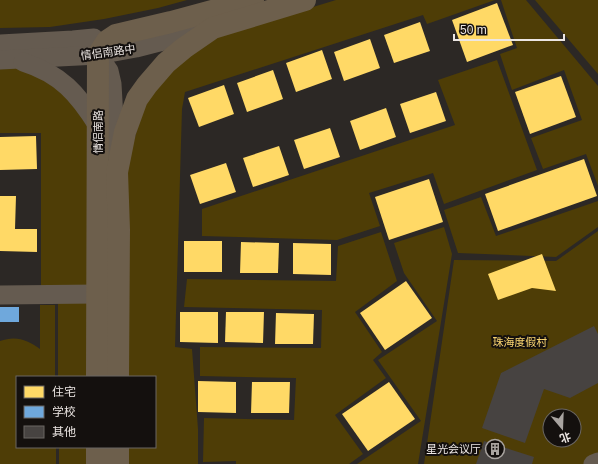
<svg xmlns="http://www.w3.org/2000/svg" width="598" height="464" font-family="Arial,'Noto Sans SC',sans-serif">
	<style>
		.green { fill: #4e3d06; fill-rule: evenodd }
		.homes { fill: #ffd966 }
		.schools { fill: #6fa8dc }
		.building { fill: #474341 }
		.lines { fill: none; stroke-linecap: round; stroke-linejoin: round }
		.minor { stroke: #655b50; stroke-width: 19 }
		.highway { stroke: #6d5f4c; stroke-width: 22 }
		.labels { text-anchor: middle; stroke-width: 4; stroke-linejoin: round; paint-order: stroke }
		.street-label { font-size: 11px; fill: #ece6e3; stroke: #14100e }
		.park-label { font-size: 11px; fill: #fbd671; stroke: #14100e }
		.poi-label { font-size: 11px; fill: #ece6e3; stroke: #14100e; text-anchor: end }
	</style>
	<rect width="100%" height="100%" fill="#2c2825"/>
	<g class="green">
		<path d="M0,0H187L158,8L104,19L50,27L0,28Z"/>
		<path d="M336,0H495L427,24L423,15L185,92L182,109L175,347L192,349L198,429V464H127V447H155V377H126L125,172L143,109L157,86L178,64L218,36Z"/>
		<path d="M501,0H526L598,86V186L586,154L543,169L531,138L582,120L564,70L512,90L500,54L517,48Z"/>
		<path d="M535,0H598V74Z"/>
		<path d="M497,60L537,170L444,204L433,173L369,193L380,226L337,240L202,236V209L455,125L438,80Z"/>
		<path d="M0,63H15L71,94L94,128L92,288L41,289V133H0Z"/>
		<path d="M481,197L496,236L598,201V227L556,257L458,253L444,210Z"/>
		<path d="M444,227L452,254L418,464H357L421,421L378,360L437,321L404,273L394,243Z"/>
		<path d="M598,231V464H424L454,260L556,261ZM550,416H574V440H550Z"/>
		<path d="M381,232L397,281L355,312L382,352L373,360L386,378L335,415L363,454L349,464H236V461L203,462L204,418L294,420L296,378L200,376V347L321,348L322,310L184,307L187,279L336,281L338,246Z"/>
		<path d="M58,299L91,300V377H58Z"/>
		<path d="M40,305H55V377H17V447H56V464H0V341C16,335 28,340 40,349Z"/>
		<rect x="59" y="447" width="31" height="17"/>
	</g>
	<g class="homes">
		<path d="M497,3L513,45L467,62L452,20Z"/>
		<path d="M420,22L430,51L394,63L384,35Z"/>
		<path d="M370,39L380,68L344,81L334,52Z"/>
		<path d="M322,50L332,79L296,92L286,63Z"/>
		<path d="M273,70L283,99L247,112L237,83Z"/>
		<path d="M561,76L576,117L530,134L515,92Z"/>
		<path d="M224,85L234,114L199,127L188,98Z"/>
		<path d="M436,92L446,121L410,133L400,104Z"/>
		<path d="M386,108L396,137L360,150L350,121Z"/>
		<path d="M330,128L340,157L304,169L294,140Z"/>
		<path d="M36,136L37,169L0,170V137Z"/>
		<path d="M279,146L289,175L253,187L243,158Z"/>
		<path d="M584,159L597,196L498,231L485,194Z"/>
		<path d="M226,163L236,192L200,204L190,175Z"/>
		<path d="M429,179L443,222L389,240L375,197Z"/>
		<path d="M0,196H16L15,229H37V252L0,251Z"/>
		<rect x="184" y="241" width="38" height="31"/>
		<path d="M241,242L279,243L278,273H240Z"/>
		<path d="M293,243L331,244V275L293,274Z"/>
		<path d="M542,254L556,291L532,288L498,300L488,274Z"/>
		<path d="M406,281L432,318L385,350L360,313Z"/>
		<path d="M180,312H218V343L180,342Z"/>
		<path d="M226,312H264L263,343L225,342Z"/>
		<path d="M276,313L314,314L313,344H275Z"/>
		<path d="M198,381L236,382V413L198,412Z"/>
		<path d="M252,382H290L289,413H251Z"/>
		<path d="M389,382L415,419L368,451L342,414Z"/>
	</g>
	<rect class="schools" x="0" y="307" width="19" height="15"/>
	<g class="building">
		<path d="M594,326L598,334V383L570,398L544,389L525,443L482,428L501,373Z"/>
		<path d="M484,441L534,457L532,464H476Z"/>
	</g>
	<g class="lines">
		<g class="minor">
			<path d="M82,40L98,55L109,71L112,84L116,154"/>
			<path d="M0,44L73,40L94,38"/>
			<path d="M0,60L98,55L136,48L206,30"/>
			<path d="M23,62C61,74 78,94 98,126"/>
			<path d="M0,295L98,294"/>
			<path d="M593,464L598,462"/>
		</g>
		<g class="highway">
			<path d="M97,377L98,55L107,41L116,35L171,22L253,0"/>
			<path d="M118,377L119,230L117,172L125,132L137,99L147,85L166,63L184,48L213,28L305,0"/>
			<path d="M118,447V464"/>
			<path d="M97,464V447"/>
		</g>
	</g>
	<defs>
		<g id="building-ring" transform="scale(1)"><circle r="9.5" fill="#14100e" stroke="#a9a4a0" stroke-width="1.5"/><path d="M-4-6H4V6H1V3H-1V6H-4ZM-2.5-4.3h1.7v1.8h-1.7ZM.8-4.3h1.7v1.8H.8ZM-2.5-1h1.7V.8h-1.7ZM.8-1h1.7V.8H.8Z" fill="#a9a4a0"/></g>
	</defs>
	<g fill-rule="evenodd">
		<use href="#building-ring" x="495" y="449"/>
	</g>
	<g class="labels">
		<g class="street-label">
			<text transform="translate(108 52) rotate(-8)" y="4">情侣南路中</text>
			<text transform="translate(98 132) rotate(-90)" y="4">情侣南路</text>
		</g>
		<g class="park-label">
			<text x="520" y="346">珠海度假村</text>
		</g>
		<g class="poi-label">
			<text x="481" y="453">星光会议厅</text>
		</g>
	</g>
	<rect x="16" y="376" width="140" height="72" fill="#14100e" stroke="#6a6663"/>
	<rect x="24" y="386" width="20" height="12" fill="#ffd966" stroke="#6a6663"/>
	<text x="52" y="396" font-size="12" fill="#ece6e3">住宅</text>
	<rect x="24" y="406" width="20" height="12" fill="#6fa8dc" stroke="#6a6663"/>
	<text x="52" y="416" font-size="12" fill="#ece6e3">学校</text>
	<rect x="24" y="426" width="20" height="12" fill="#474341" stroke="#6a6663"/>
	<text x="52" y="436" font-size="12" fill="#ece6e3">其他</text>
	<g transform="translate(562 428) rotate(161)"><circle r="19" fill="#14100e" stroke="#6a6663"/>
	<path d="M0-3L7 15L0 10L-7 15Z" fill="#a9a4a0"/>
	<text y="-6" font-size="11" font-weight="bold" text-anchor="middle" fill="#ece6e3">北</text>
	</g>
	<path d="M454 34v6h110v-6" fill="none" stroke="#ece6e3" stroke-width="2"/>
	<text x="460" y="34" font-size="12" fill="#ece6e3" stroke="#14100e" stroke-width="3" paint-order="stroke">50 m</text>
</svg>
